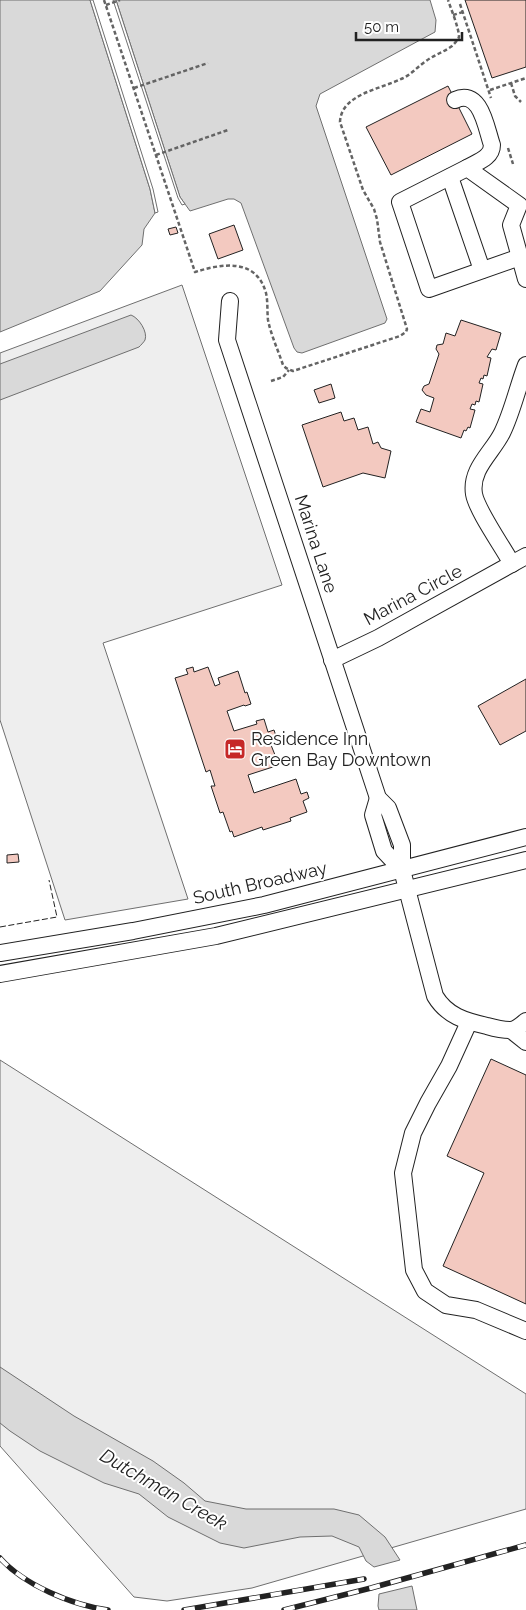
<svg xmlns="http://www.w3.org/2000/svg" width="526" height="1610" font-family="Raleway,sans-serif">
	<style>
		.green { fill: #eee; stroke: #6f6f6f }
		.water { fill: #d9d9d9; stroke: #6f6f6f }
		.pier { fill: #fff; stroke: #6f6f6f }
		.building { fill: #f3c9c0; stroke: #222 }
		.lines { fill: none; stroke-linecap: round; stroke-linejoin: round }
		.minor-casing { stroke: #222; stroke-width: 18 }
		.path { stroke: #646464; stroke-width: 2.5; stroke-dasharray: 4 2.5; stroke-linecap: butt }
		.minor { stroke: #fff; stroke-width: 16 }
		.rail-casing { stroke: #222; stroke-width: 5.5 }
		.rail { stroke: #fff; stroke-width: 4; stroke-dasharray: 11; stroke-linecap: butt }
		.fence { stroke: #222; stroke-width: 1; stroke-dasharray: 6 2.5; stroke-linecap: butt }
		.labels { text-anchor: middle; stroke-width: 4; stroke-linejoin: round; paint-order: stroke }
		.street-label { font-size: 18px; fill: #222; stroke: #fff }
		.poi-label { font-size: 18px; fill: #222; stroke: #fff; text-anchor: start }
		.water-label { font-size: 19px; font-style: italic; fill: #222; stroke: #fff }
	</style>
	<rect width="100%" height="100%" fill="#fff"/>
	<g class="green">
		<path d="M182,285L282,585L103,643L188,899L65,920L0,720V353Z"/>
		<path d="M0,1060L526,1394V1509L252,1588L167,1601L134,1597L0,1446Z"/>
	</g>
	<g class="water">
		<path d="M0,0H90L150,189L155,213L144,229L142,245L100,291L0,332Z"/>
		<path d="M116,0H430L436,20L435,32L320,94L316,106L387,319L385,323L302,353L297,352L294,348L241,203L234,199H228L190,211L180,197Z"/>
		<path d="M131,315C139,318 148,332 145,340C144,342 140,346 139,347L0,400V364Z"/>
		<path d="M0,1367L74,1416L153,1461L184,1483L205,1501L246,1509H334L359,1515L385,1537L400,1560L374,1567L366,1561L359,1547L332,1536L300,1537L244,1548L220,1543L168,1517L139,1494L104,1483L40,1451L10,1431L0,1423Z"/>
		<path d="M412,1586L417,1610H379L378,1606L379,1594Z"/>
	</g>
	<g class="pier">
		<path d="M90,0H93L153,189L158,212L155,213L150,189Z"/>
		<path d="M113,0H116L180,197L185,204L182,205L178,198Z"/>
	</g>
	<g class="building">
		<path d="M465,0H526V67L492,78Z"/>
		<path d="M448,86L472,134L391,175L366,127Z"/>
		<path d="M234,225L243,250L218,259L209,234Z"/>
		<path d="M176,227L178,233L170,235L168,229Z"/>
		<path d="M461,320L501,333L496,350L492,349L487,357L491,358L487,376L484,375L483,379L481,378L479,383L483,384L479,402L476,401L475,405L472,404L470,409L475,410L470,428L468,427L466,431L464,430L461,438L416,422L421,409L430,412L434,398L426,395L422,390L424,386L429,384L439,354L436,349L437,345L443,344L446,333L455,336Z"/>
		<path d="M331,384L335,398L319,403L314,390Z"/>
		<path d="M341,412L344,421L354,418L358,430L368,427L373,444L378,442L381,448L391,451L385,478L363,473L323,487L302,425Z"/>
		<path d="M193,667L194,672L208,667L215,686L220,684L218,678L238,671L245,693L247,692L251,704L245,706L244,705L227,711L234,731L257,724L256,721L264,719L268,732L274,730L278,742L271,745L279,765L248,775L254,793L296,779L301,794L307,792L309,798L303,801L307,812L290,818L291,821L263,830L262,827L234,837L232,831L230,832L223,812L220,813L211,786H215L210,770L206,772L175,678L188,674L186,669Z"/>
		<path d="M526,679V731L500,745L478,706Z"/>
		<path d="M18,854L19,862L7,863V855Z"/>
		<path d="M491,1059L526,1075V1304L443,1266L484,1173L447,1156Z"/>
	</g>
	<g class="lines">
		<g class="minor-casing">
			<g id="minor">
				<path d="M455,100C481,88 486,128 492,145C492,158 477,162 467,168"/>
				<path d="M450,177L482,270"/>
				<path d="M520,257L429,289L400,202L467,168L519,205L511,225L526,279"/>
				<path d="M230,301L227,340L378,798L388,808L402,845V870L435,996C447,1016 465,1021 487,1026C494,1028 502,1030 510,1030C516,1030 521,1025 526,1021"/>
				<path d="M512,564C503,547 477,511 474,494C470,469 492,453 502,433C512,413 518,386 526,365"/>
				<path d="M332,660L378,638L526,556"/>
				<path d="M378,798L373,815L384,851L402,870"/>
				<path d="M0,953L133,931L264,905L526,837"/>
				<path d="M0,974L216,936L526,860"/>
				<path d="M469,1022L449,1066L428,1103L413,1133L403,1173L414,1270L425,1291L446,1305L476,1310L526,1331"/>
				<path d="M511,1030L526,1042"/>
			</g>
		</g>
		<g class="path">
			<path d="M104,0L195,272C221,264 256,257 266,293C268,302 267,311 268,320C271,335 278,350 283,365L286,368L293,371L400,336L406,332L407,329L380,242L377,219L374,209L363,190L340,122C341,94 381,89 401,79C411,75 417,67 426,61C434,55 444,52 452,46C455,43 458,40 459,37C459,28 451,9 448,0"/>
			<path d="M460,4L491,98"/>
			<path d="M106,5L120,0"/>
			<path d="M453,15L463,12"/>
			<path d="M511,83L515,96L521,102"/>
			<path d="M134,88L208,63"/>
			<path d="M490,90L526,78"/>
			<path d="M508,148L513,164"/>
			<path d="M156,155L228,130"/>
			<path d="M271,381L283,377L289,370"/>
		</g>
		<use href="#minor" class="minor"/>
		<g class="rail-casing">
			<g id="rail">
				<path d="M0,1558C24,1585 72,1605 108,1610"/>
				<path d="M184,1610L364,1579"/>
				<path d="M284,1610L371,1588L526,1545"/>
			</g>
		</g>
		<use href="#rail" class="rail"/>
		<path class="fence" d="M0,927L57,917L49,880"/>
	</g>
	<defs>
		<g id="hotel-square" transform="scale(1.125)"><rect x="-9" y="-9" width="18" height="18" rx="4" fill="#c62828" stroke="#fff"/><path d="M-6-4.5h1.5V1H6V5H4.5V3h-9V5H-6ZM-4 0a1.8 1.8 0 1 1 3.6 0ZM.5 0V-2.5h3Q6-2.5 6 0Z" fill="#fff"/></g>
	</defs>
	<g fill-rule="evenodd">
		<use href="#hotel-square" x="235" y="749"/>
	</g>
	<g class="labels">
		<g class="street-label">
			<text transform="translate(316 544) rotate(72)" y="6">Marina Lane</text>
			<text transform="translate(413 595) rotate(-28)" y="6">Marina Circle</text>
			<text transform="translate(260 883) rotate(-13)" y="6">South Broadway</text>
		</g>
		<g class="poi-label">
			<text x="251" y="745">Residence Inn<tspan x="251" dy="21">Green Bay Downtown</tspan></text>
		</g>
		<g class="water-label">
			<text transform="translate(164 1489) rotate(30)" y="7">Dutchman Creek</text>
		</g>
	</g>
	<path d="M356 32v8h106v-8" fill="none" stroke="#222222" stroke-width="2.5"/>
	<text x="364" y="32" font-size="15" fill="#222222" stroke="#ffffff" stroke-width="4" paint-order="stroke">50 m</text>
</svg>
